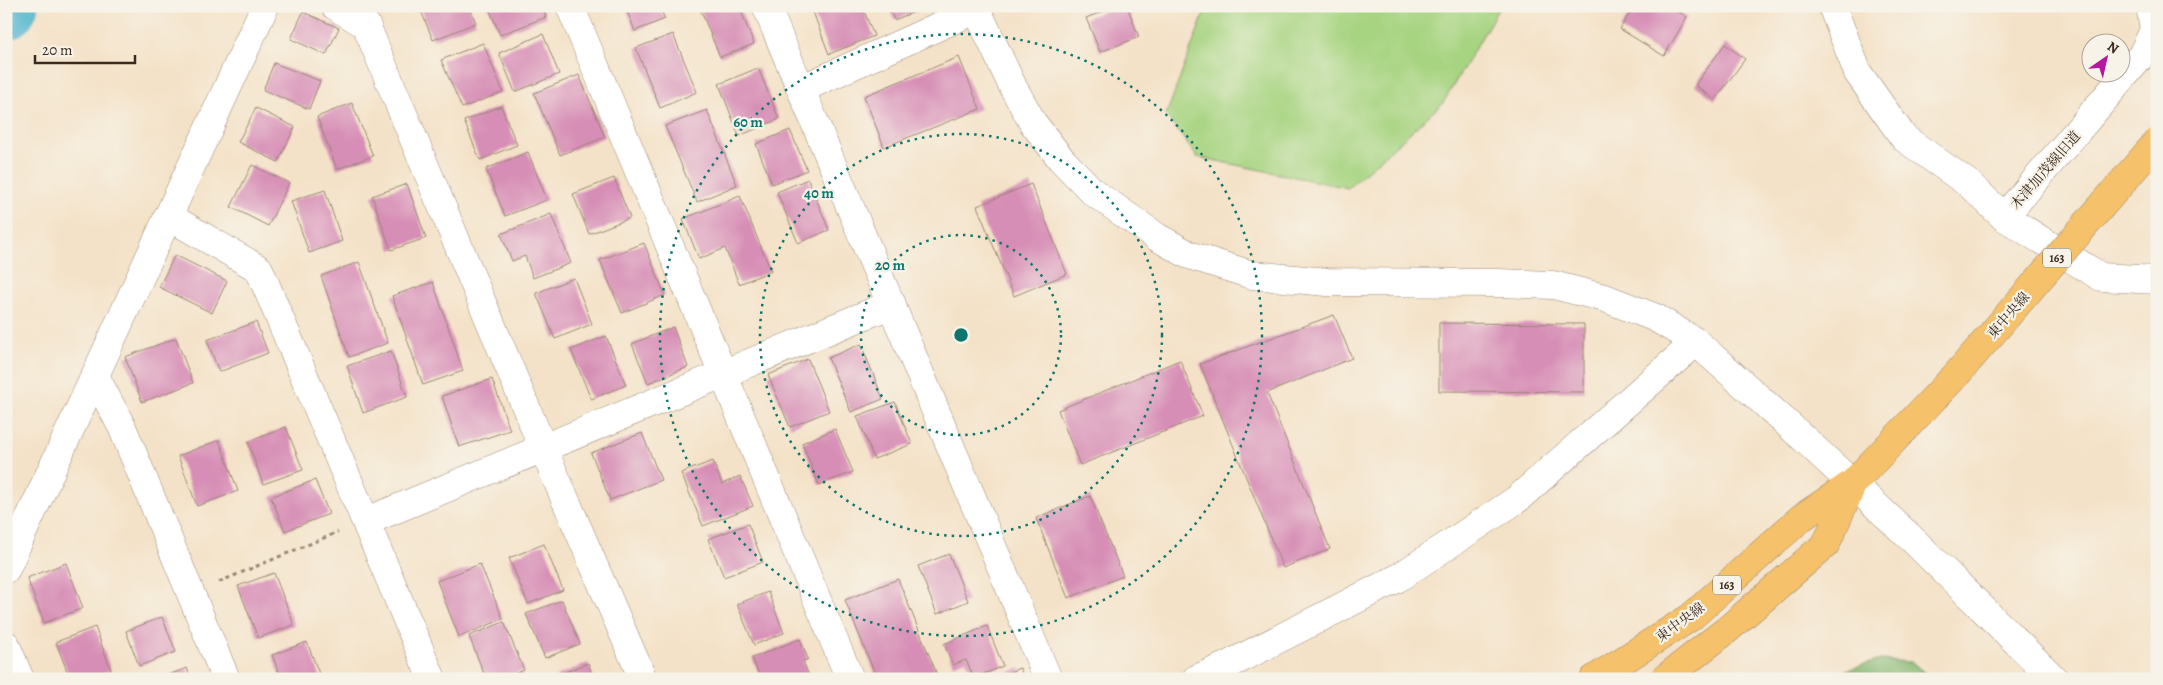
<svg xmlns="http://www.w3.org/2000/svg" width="2163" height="685" font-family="Alegreya,'Noto Serif JP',serif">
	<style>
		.green { fill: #a7d481; stroke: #717f50 }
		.forest { fill: #85b66f; stroke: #607046 }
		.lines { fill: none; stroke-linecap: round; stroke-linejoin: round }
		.river { stroke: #4eb3cd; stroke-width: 60 }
		.building { fill: #d78eb6 }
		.minor-casing { stroke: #988673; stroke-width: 29 }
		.tertiary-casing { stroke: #988673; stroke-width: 29 }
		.trunk-casing { stroke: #988673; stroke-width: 29 }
		.path { stroke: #988673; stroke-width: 3; stroke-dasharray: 4 4; stroke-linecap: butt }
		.minor { stroke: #fff; stroke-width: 28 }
		.tertiary { stroke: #fff; stroke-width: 28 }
		.trunk { stroke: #f5c16b; stroke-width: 28 }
		.trunk-bridge-casing { stroke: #988673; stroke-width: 29; stroke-linecap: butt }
		.trunk-bridge { stroke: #f5c16b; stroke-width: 28 }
		.ring { fill: none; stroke: #0f766e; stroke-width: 2.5; stroke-dasharray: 2.5 5 }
		.labels { text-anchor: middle; stroke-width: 4.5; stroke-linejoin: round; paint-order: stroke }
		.shield { fill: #f7f3e8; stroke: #73665b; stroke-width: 1 }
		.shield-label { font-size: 12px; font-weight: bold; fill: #3b2a1e }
		.street-label { font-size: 14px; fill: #3b2a1e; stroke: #f7f3e8 }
		.centre { fill: #0f766e; stroke: #f7f3e8; stroke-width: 2.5 }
		.ring-label { font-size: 15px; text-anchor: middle; font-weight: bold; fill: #0f766e; stroke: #f7f3e8; stroke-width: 4.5; stroke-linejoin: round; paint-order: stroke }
	</style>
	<rect width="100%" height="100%" fill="#f7f3e8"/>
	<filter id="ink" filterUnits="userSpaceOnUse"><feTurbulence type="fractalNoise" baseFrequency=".02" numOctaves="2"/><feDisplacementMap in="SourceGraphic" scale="10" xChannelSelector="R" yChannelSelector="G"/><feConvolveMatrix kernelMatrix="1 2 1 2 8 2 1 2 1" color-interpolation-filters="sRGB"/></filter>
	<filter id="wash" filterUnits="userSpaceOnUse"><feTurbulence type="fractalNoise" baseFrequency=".0096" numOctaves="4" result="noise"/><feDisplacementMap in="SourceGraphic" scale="20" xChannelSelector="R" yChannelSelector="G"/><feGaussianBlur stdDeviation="1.12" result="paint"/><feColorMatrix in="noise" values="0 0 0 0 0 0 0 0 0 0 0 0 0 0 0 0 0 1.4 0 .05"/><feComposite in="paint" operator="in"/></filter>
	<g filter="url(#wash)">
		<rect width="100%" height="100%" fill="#f4e2c8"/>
		<path class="green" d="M1207,6H1500L1443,103L1348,188L1197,157L1166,115Z"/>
		<path class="forest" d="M1880,660L1912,662L1932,679H1840L1846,670Z"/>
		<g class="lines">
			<path class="river" d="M6,9L8,6"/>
		</g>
		<g id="blocks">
			<g class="building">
				<path d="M419,6H469L476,23L433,40Z"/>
				<path d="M488,6H542L546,17L500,35Z"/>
				<path d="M625,6H659L665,19L635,31Z"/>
				<path d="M699,6H739L754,44L720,57Z"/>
				<path d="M828,6H862L874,36L829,54L813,12Z"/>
				<path d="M888,6H929L894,20Z"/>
				<path d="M1117,6H1127L1139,37L1100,52L1086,18Z"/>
				<path d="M1634,6H1670L1687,17L1664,56L1620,29Z"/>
				<path d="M303,12L339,28L326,55L291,39Z"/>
				<path d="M543,34L559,74L515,92L499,53Z"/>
				<path d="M673,34L697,92L660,108L636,48Z"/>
				<path d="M483,43L503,92L462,108L441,60Z"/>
				<path d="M1725,44L1745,59L1715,100L1695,85Z"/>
				<path d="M959,57L980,109L884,147L864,96Z"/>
				<path d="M274,63L320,81L309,109L263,90Z"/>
				<path d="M758,68L779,119L739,136L719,84Z"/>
				<path d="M579,75L605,137L560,155L534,93Z"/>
				<path d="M352,103L373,156L337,169L317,117Z"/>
				<path d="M501,106L517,145L480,160L464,121Z"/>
				<path d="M256,108L295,127L278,162L238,142Z"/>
				<path d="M707,110L737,185L697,202L665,126Z"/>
				<path d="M790,130L807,170L772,184L756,144Z"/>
				<path d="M528,152L547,200L505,216L486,169Z"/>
				<path d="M252,165L289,183L268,226L231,207Z"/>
				<path d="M614,178L630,218L589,234L573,194Z"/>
				<path d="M808,179L829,230L798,243L777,192Z"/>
				<path d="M407,184L426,238L391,250L372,196Z"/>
				<path d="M1031,184L1067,274L1014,296L977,206Z"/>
				<path d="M325,190L342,241L309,253L291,201Z"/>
				<path d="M740,196L771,271L739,284L725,248L699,259L683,219Z"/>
				<path d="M551,214L571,263L533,278L525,256L512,261L501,234Z"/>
				<path d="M644,243L665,295L622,313L600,260Z"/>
				<path d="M175,255L227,281L212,313L159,287Z"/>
				<path d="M359,262L388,343L349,357L321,276Z"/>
				<path d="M574,278L592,324L555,339L536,293Z"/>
				<path d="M433,282L463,371L423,385L392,296Z"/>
				<path d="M1334,315L1352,358L1267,393L1330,549L1283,568L1200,364Z"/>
				<path d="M256,322L268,353L219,372L207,340Z"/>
				<path d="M1439,323L1584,324V392L1439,391Z"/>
				<path d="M673,327L688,367L648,383L632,344Z"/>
				<path d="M606,336L626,385L591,399L571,350Z"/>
				<path d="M176,338L193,383L142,402L125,357Z"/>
				<path d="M861,344L883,399L851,412L828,358Z"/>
				<path d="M391,351L407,397L363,413L347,366Z"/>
				<path d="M808,359L829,411L790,427L768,375Z"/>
				<path d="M1180,360L1203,416L1080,465L1058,410Z"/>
				<path d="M492,379L510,430L459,447L442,396Z"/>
				<path d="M895,402L912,444L874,459L857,416Z"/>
				<path d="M286,427L303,470L263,484L248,442Z"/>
				<path d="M835,429L853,472L819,485L802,443Z"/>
				<path d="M642,433L661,480L610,500L591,453Z"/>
				<path d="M219,440L238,491L197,506L178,456Z"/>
				<path d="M713,461L722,484L740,476L753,506L703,526L681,473Z"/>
				<path d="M315,480L329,514L285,531L271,497Z"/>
				<path d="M1090,496L1123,576L1068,598L1036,518Z"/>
				<path d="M748,524L763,562L724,577L708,539Z"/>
				<path d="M544,544L563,590L528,604L509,558Z"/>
				<path d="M949,554L968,601L937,614L918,566Z"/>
				<path d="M66,563L83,608L44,623L27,578Z"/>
				<path d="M480,564L503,619L459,637L437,581Z"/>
				<path d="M274,573L294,625L258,638L238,586Z"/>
				<path d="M898,579L938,677L934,679H877L845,600Z"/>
				<path d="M768,592L784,633L754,645L737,604Z"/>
				<path d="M562,600L580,644L545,658L526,614Z"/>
				<path d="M162,617L176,652L139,666L126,631Z"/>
				<path d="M504,622L524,670L502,679H486L469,636Z"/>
				<path d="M987,626L1003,666L974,678L966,660L953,665L944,644Z"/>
				<path d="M95,627L111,670L89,679H70L56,642Z"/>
				<path d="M800,639L808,659L803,661L810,679H761L752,658Z"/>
				<path d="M307,642L321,679H281L272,655Z"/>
				<path d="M588,663L594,679H557L556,676Z"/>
				<path d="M187,668L191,679H159Z"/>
				<path d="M1020,668L1024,679H991Z"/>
			</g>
		</g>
	</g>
	<g filter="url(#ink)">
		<use href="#blocks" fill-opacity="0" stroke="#988673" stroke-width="1"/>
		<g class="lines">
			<g class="minor-casing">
				<g id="minor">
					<path d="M335,6L366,25L543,448L643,679"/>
					<path d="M570,6L850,679"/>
					<path d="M766,6L1048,679"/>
					<path d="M1832,6L1858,73L1904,138L1969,184L2004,217L2101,277L2157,280"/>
					<path d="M801,89L977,9"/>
					<path d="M168,216L259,269L432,679"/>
					<path d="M2004,217L2142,55L2154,30L2150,6"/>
					<path d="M95,376L122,427L226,679"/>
					<path d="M367,521L892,304"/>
					<path d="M6,569L265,6"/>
					<path d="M6,645L20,679"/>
					<path d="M1196,679L1228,665L1398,578L1516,500L1696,342"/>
				</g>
			</g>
			<g class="tertiary-casing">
				<path id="tertiary" d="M975,6L1013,87L1033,123L1061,159L1093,192L1157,237L1189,255L1252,275L1327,282L1499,283L1553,285L1605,298L1656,318L1696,342L1801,436L1914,541L2054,679"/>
			</g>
			<g class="trunk-casing">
				<g id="trunk">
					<path d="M1594,679L1691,617L1801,518L1853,483L1957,374"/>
					<path d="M1664,679L1728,629L1826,544L1853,483"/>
				</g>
			</g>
			<path class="path" d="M219,582L338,532"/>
			<use href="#minor" class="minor"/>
			<use href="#tertiary" class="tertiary"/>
			<use href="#trunk" class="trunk"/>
			<g class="trunk-bridge-casing">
				<path id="trunk-bridge" d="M1957,374L2157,142"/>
			</g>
			<use href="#trunk-bridge" class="trunk-bridge"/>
		</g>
	</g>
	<g class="ring">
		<circle cx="961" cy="335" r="100"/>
		<circle cx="961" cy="335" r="201"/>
		<circle cx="961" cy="335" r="301"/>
	</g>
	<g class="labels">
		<g class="shield">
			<rect x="2043" y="248.5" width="28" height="19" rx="4"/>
			<rect x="1713" y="575.5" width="28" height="19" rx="4"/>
		</g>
		<g class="shield-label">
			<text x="2057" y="262">163</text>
			<text x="1727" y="589">163</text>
		</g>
		<g class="street-label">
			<text transform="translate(2045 170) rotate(-49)" y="5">木津加茂線旧道</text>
			<text transform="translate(2008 315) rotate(-49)" y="5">東中央線</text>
			<text transform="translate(1680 622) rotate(-36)" y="5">東中央線</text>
		</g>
	</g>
	<circle cx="961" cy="335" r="8" class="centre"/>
	<g class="ring-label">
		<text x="748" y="127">60 m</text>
		<text x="819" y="198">40 m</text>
		<text x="890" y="270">20 m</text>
	</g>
	<rect width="2163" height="685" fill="none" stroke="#f7f3e8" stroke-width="25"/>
	<g transform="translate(2106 58) rotate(34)"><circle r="24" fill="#f7f3e8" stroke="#aca397"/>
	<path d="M0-4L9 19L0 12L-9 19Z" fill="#b5179e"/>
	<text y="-8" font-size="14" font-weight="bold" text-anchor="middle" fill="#3b2a1e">N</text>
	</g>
	<path d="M35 55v8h100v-8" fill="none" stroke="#3b2a1e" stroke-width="2.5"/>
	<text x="42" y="55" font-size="15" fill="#3b2a1e" stroke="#f7f3e8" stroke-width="4" paint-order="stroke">20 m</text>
</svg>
